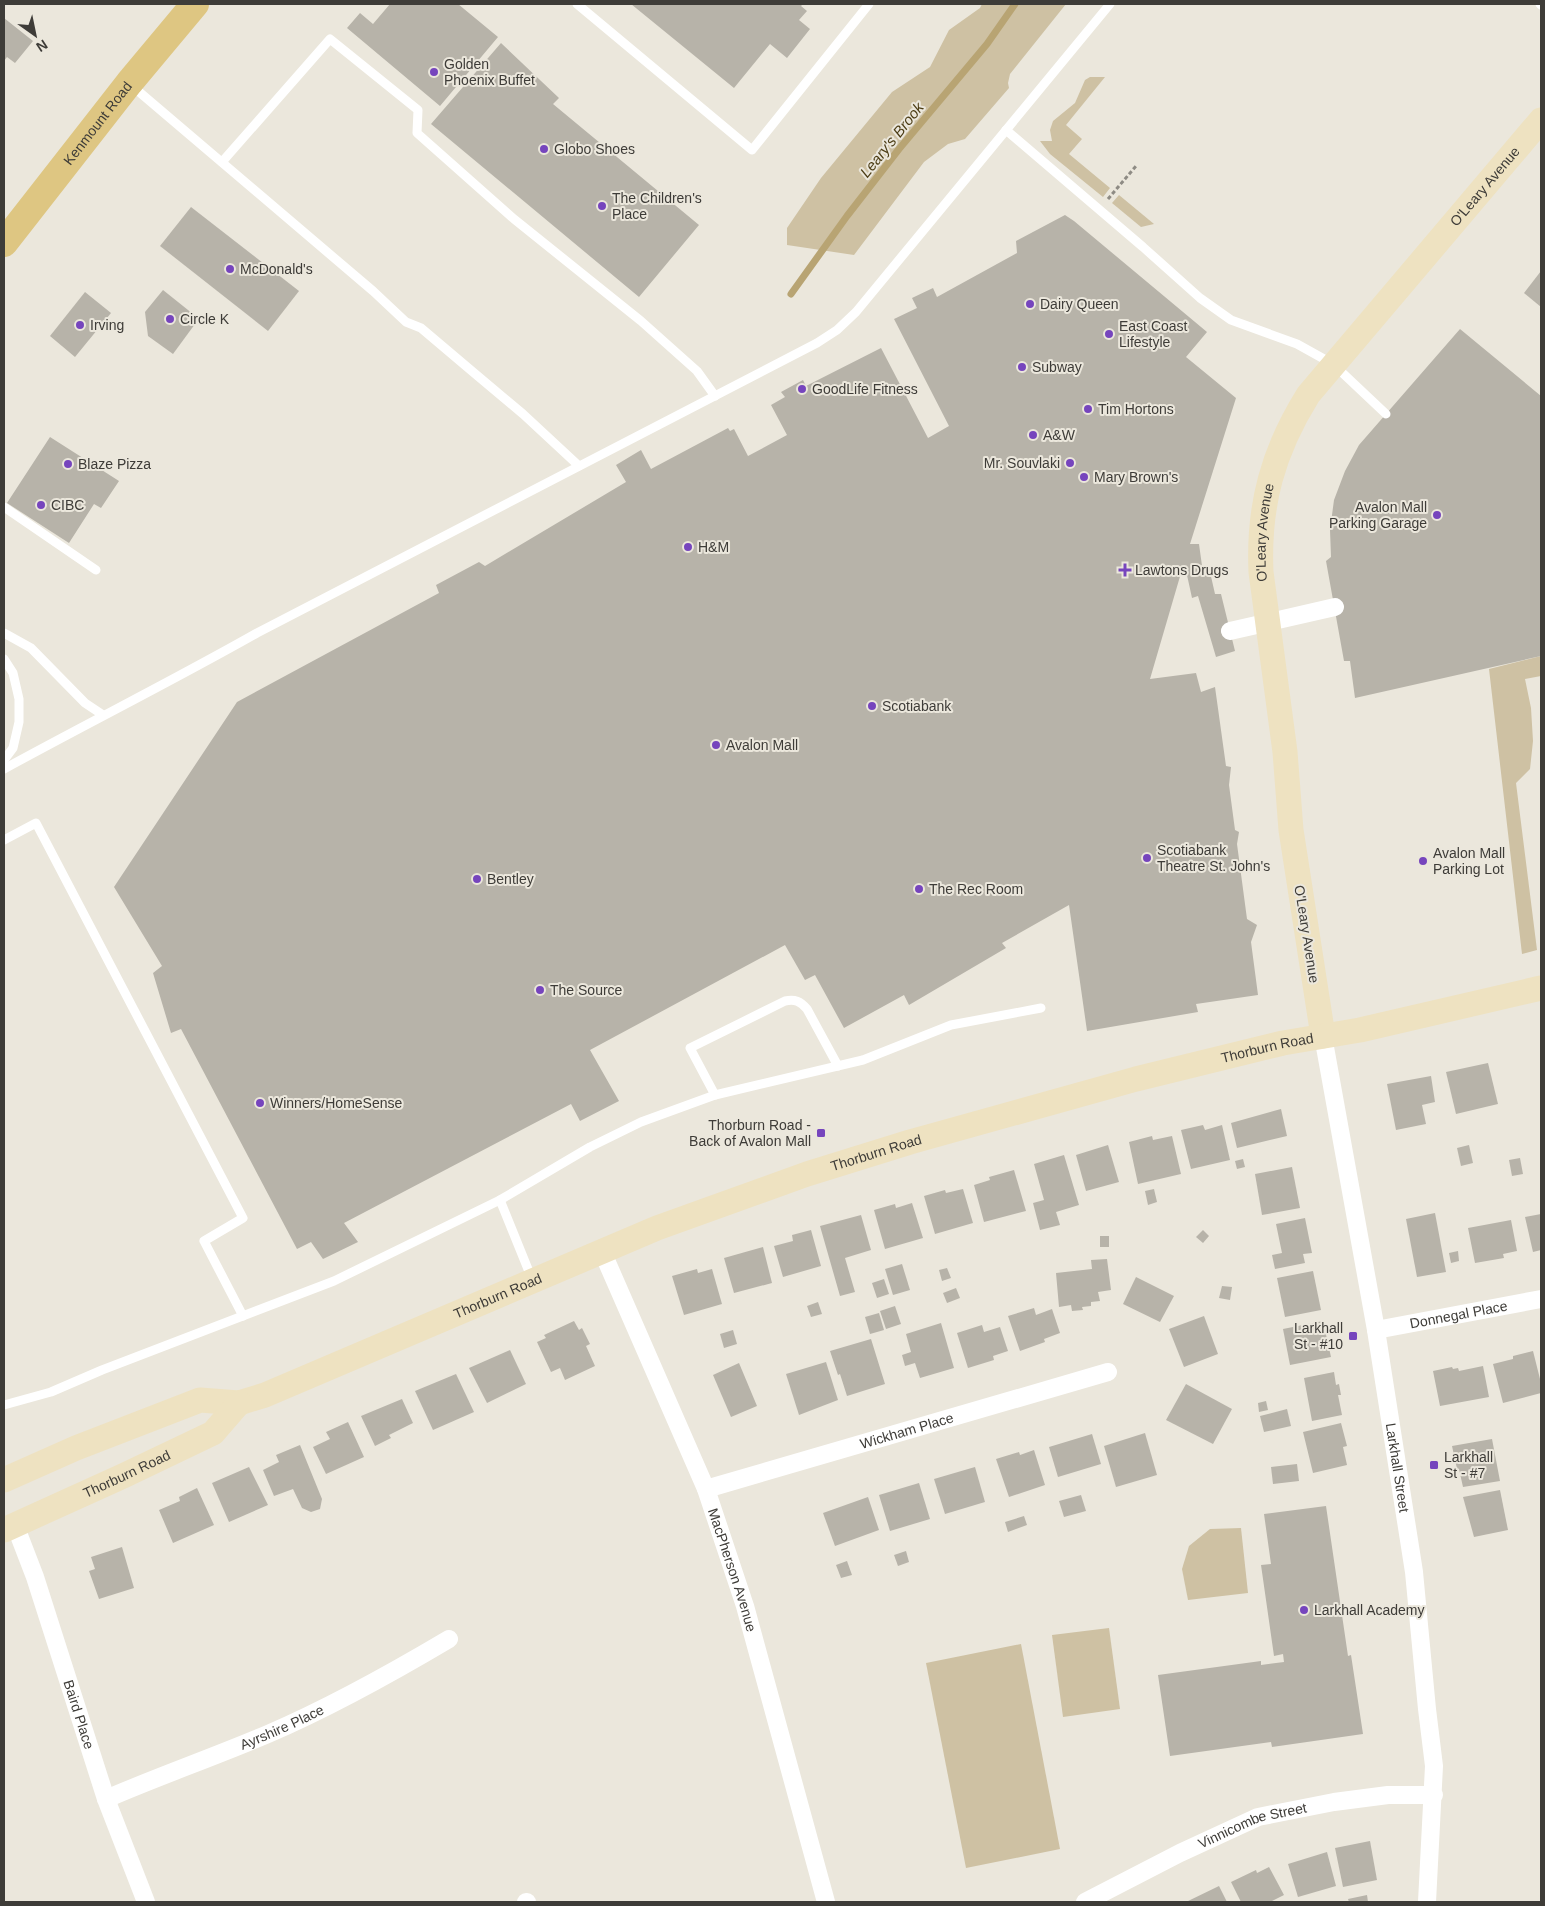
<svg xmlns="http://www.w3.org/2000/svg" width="1545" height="1906" font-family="Arial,sans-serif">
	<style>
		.green { fill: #cec1a3 }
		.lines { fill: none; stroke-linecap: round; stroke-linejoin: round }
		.stream { stroke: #b8a473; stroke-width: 7 }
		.building { fill: #b7b3a9 }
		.path { stroke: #8e8b84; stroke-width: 3; stroke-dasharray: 4 2.5; stroke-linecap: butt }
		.lane { stroke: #fff; stroke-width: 9 }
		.street { stroke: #fff; stroke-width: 18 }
		.secondary { stroke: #eee2c1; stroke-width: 25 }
		.primary { stroke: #dec682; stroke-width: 28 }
		.poi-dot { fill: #7645bd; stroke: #ebe7dc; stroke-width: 2 }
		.labels { text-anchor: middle; stroke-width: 4; stroke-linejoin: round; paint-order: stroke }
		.poi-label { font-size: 14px; fill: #3e3c38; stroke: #ebe7dc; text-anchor: start }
		.street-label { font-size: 14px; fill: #3e3c38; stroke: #ebe7dc }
		.water-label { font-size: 15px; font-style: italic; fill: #4c3d15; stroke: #ebe7dc }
	</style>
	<rect width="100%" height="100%" fill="#ebe7dc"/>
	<g class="green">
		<path d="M982,4H1066L1010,74L1008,83L1009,88L965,139L948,144L924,162L854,255L787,245V228L821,178L892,92L930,67L949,30L980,8Z"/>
		<path d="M1090,77H1105L1066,125L1082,139L1069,154L1110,188L1103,197L1050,154L1040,141H1052L1050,130L1053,121L1075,103L1085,80Z"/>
		<path d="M1119,195L1154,224L1141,227L1112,203Z"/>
		<path d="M1541,656V676L1525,679L1531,708L1533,741L1530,769L1516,783L1537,950L1522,954L1489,669Z"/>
		<path d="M1241,1528L1248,1593L1188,1600L1182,1569L1189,1546L1210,1529Z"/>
		<path d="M1109,1628L1120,1709L1063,1717L1052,1635Z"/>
		<path d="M1021,1644L1060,1849L966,1868L926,1663Z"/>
	</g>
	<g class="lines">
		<path class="stream" d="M791,294L847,216L899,149L987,44L1015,4"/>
	</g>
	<g class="building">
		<path d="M390,4H458L498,37L440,106L347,28L360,13L373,24Z"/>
		<path d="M631,4H803L801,6L807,11L799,20L810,29L787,58L770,44L734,88Z"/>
		<path d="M4,18L33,41L15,63L7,57L4,61Z"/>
		<path d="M501,43L559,98L553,104L699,225L639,297L431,124Z"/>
		<path d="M191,207L299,291L268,331L160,246Z"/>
		<path d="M1065,215L1074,221L1207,332L1186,357L1236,398L1190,544H1199L1203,573L1210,572L1215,594H1221L1235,651L1216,657L1198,596L1192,598L1187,575L1181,573L1150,679L1196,673L1201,692L1215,687L1226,766L1231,767L1229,785L1235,830L1239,832L1237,844L1247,919L1257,925L1251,942L1258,995L1196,1004L1198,1012L1087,1031L1069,905L1002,943L1006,948L909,1005L904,995L844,1028L815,975L805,980L785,945L590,1050L619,1101L580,1121L571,1104L344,1223L358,1242L323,1259L311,1242L297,1249L181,1029L171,1033L153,973L162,966L114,887L237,702L439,593L436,585L479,562L485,566L626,482L616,465L641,450L651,469L728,428L730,431L734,429L748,456L787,435L771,405L785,397L781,392L803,380L806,386L881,348L928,438L949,426L894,319L917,308L912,298L933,288L937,297L1017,253L1016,241Z"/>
		<path d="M1541,271V307L1524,293Z"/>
		<path d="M163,290L193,314L195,324L173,354L148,336L145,312Z"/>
		<path d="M85,292L111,313L75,357L50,336Z"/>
		<path d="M1460,329L1541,396V656L1355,698L1350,661H1344L1326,561L1331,557L1330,530L1334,500L1345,471L1359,445Z"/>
		<path d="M50,437L119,481L101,508L94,504L69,543L7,503Z"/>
		<path d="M1488,1063L1498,1104L1456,1114L1446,1072Z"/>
		<path d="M1431,1076L1435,1102L1422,1105L1426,1124L1396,1130L1387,1084Z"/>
		<path d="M1281,1109L1287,1136L1237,1148L1231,1123Z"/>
		<path d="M1203,1125L1205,1130L1222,1125L1230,1160L1191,1169L1181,1130Z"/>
		<path d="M1152,1136L1153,1140L1172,1136L1181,1174L1138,1184L1129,1142Z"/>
		<path d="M1108,1145L1119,1182L1086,1191L1076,1155Z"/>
		<path d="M1469,1145L1473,1163L1461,1166L1457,1148Z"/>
		<path d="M1064,1155L1079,1205L1056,1212L1060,1225L1040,1230L1033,1203L1044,1200L1034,1164Z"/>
		<path d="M1520,1158L1523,1174L1512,1176L1509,1160Z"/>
		<path d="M1243,1159L1245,1167L1237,1169L1235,1161Z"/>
		<path d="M1292,1167L1300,1208L1262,1215L1255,1174Z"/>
		<path d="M1014,1170L1026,1211L984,1222L974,1185L990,1180L989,1177Z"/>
		<path d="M963,1189L973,1223L935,1234L924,1196L945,1190L946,1193Z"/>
		<path d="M1154,1189L1157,1202L1148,1205L1145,1191Z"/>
		<path d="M912,1203L923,1238L885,1249L874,1210L895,1204L896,1208Z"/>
		<path d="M1435,1213L1446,1272L1417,1277L1406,1219Z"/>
		<path d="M1541,1214V1250L1533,1252L1525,1217Z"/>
		<path d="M861,1215L871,1250L845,1258L855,1292L840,1296L820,1226Z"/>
		<path d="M1305,1218L1312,1253L1303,1254L1305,1263L1275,1269L1272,1255L1282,1253L1276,1224Z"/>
		<path d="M1511,1220L1517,1251L1503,1254L1504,1258L1475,1263L1468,1228Z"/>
		<path d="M811,1230L821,1266L783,1277L774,1246L793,1241L792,1235Z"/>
		<path d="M1203,1230L1209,1236L1203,1243L1196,1237Z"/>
		<rect x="1100" y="1236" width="9" height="11"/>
		<path d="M763,1247L772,1283L734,1293L724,1258Z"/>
		<path d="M1458,1251L1459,1261L1451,1263L1449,1253Z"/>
		<path d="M1107,1259L1111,1290L1098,1292L1100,1301L1091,1302V1306L1082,1307L1083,1310L1072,1311L1071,1305L1059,1307L1056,1273L1092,1269L1091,1260Z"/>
		<path d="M902,1264L910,1290L893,1295L885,1269Z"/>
		<path d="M947,1268L951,1278L942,1281L939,1270Z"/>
		<path d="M697,1269L698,1273L712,1269L722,1304L684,1315L672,1276Z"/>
		<path d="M1313,1271L1321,1310L1285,1317L1277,1278Z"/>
		<path d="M1136,1277L1174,1296L1160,1322L1123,1304Z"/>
		<path d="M884,1279L889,1294L877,1298L872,1283Z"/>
		<path d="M1222,1286L1232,1287L1230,1300L1219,1298Z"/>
		<path d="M956,1288L960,1298L947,1303L943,1293Z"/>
		<path d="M818,1302L822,1314L811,1317L807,1306Z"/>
		<path d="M895,1306L901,1324L886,1329L880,1311Z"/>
		<path d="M1034,1308L1036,1315L1052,1309L1060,1333L1044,1339L1045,1342L1020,1351L1008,1316Z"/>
		<path d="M879,1313L884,1330L870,1334L865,1317Z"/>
		<path d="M1204,1316L1218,1354L1184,1367L1169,1329Z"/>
		<path d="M574,1321L579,1330L582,1328L590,1344L586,1346L595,1366L565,1380L560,1368L551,1372L537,1342L546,1338L544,1335Z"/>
		<path d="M1323,1321L1331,1357L1290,1365L1283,1329Z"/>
		<path d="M941,1323L954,1368L920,1378L915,1363L905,1366L902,1355L911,1352L906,1334Z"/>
		<path d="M982,1325L984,1332L1000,1327L1008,1351L993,1356L994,1360L968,1368L957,1333Z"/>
		<path d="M733,1330L737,1344L724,1348L720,1334Z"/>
		<path d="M871,1339L885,1384L847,1396L840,1374L838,1375L830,1351Z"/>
		<path d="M510,1350L526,1384L487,1403L469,1368Z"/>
		<path d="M1533,1351L1541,1383V1393L1503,1403L1493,1364L1513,1359V1356Z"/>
		<path d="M826,1362L838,1400L799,1415L786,1374Z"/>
		<path d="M739,1363L757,1406L731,1417L713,1375Z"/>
		<path d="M1483,1366L1489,1397L1440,1406L1433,1371L1452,1367L1453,1369L1458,1368L1459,1371Z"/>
		<path d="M1334,1372L1336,1385L1339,1384L1341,1395H1338L1342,1415L1312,1421L1304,1378Z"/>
		<path d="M456,1374L474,1412L433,1430L415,1391Z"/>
		<path d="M1186,1384L1232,1409L1213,1444L1166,1420Z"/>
		<path d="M402,1399L413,1423L389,1435L391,1438L375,1446L361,1416Z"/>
		<path d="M1266,1401L1268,1410L1259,1412L1258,1403Z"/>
		<path d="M1287,1409L1291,1426L1264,1432L1260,1416Z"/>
		<path d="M348,1422L364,1457L326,1474L313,1447L330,1439L326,1432Z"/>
		<path d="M1341,1423L1347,1446L1343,1447L1347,1465L1313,1473L1303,1432Z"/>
		<path d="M1145,1433L1157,1475L1116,1487L1104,1446Z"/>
		<path d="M1092,1434L1101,1464L1058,1477L1049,1447Z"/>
		<path d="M1492,1439L1500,1481L1463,1487L1459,1469H1457L1452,1446Z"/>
		<path d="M300,1445L322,1499L320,1509L311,1512L302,1508L293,1489L274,1496L263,1470L279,1462L276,1455Z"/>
		<path d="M1034,1450L1045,1485L1009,1497L996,1459L1019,1452L1020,1455Z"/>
		<path d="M1297,1464L1299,1481L1273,1484L1271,1467Z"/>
		<path d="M249,1467L268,1505L229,1522L212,1483Z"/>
		<path d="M975,1467L985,1502L945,1514L934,1479Z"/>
		<path d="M919,1483L930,1519L890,1531L879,1495Z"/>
		<path d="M197,1488L214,1525L173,1543L159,1510L180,1501L179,1497Z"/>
		<path d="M1500,1490L1508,1530L1474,1537L1463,1497Z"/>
		<path d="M1081,1495L1086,1511L1064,1517L1059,1501Z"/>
		<path d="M868,1497L879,1530L835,1546L823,1513Z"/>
		<path d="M1326,1506L1348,1656L1351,1655L1363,1734L1272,1747L1271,1742L1170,1756L1158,1675L1261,1661V1665L1284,1662L1283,1654L1274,1656L1261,1565L1271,1564L1264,1514Z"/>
		<path d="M1024,1516L1027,1525L1008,1532L1005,1522Z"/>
		<path d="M122,1547L134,1588L99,1599L89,1571L95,1569L91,1557Z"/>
		<path d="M906,1551L909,1562L898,1566L894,1555Z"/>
		<path d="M847,1561L852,1575L841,1578L836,1565Z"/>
		<path d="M1370,1841L1377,1880L1343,1887L1335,1848Z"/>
		<path d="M1327,1852L1336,1886L1298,1897L1288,1864Z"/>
		<path d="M1269,1867L1284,1895L1270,1902H1241L1231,1882L1256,1870L1257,1873Z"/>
		<path d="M1219,1886L1227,1902H1186Z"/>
		<path d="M1367,1895L1368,1902H1349L1348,1899Z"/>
	</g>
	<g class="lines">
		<path class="path" d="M1108,199L1136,166"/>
		<g class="lane">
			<path d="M577,4L752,150L869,4"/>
			<path d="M1540,4L1541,5"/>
			<path d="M131,85L373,291L406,322L421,328L473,372L523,414L579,466"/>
			<path d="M1006,130L1143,247L1200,298L1231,320L1297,344L1333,364L1386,414"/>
			<path d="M222,162L330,39L418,110L417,133L514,219L641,321L697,371L715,396"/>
			<path d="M4,507L96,570"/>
			<path d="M4,633L31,648L85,703L103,715"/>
			<path d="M4,659L13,673L19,699V722L13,748L4,760"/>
			<path d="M4,769C88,723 174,680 257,633L817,343L837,330L856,312L1110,4"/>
			<path d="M4,840L36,823L243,1218L204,1241L243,1316"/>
			<path d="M715,1095L690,1048L785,1001C795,999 800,1001 807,1009L838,1066"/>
			<path d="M500,1200L590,1147L641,1122L715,1095L863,1060L951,1025L1041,1008"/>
			<path d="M4,1405L51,1392L102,1370L334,1281L500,1200L532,1279"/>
		</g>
		<g class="street">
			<path d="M1230,631L1335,607"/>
			<path id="s1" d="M1323,1036L1376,1330L1414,1572L1427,1709L1434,1766L1427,1902"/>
			<path id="s2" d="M602,1251L706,1489L745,1606L826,1902"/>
			<path id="s3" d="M1376,1330L1541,1299"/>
			<path id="s4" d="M706,1489L1108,1372"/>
			<path id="s5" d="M15,1525L35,1577L106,1799L146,1902"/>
			<path id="s6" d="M106,1799C159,1776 214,1757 268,1734C331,1707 390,1674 449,1639"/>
			<path d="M526,1902H527"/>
			<path id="s7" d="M1085,1902L1180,1853L1258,1817L1334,1802L1388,1795H1434"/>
		</g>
		<g class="secondary">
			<path id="s8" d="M1323,1036L1291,830L1285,752L1261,572C1258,505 1273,451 1308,395L1541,120"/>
			<path id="s9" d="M4,1480L76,1448L200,1400L239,1403L265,1395L657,1228L807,1174L910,1142L1136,1079L1283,1043L1360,1030L1541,988"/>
			<path id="s10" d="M4,1530L123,1476L213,1433L239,1403"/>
		</g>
		<path class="primary" id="s11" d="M4,243L129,83L195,4"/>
	</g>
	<g class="poi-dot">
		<circle cx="434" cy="72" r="5"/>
		<circle cx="544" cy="149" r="5"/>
		<circle cx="602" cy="206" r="5"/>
		<circle cx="230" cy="269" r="5"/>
		<circle cx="1030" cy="304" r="5"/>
		<circle cx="170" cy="319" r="5"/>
		<circle cx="80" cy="325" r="5"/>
		<circle cx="1109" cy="334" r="5"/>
		<circle cx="1022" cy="367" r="5"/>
		<circle cx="802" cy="389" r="5"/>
		<circle cx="1088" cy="409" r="5"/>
		<circle cx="1033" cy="435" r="5"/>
		<circle cx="1070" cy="463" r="5"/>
		<circle cx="68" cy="464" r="5"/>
		<circle cx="1084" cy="477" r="5"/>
		<circle cx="41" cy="505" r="5"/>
		<circle cx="1437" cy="515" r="5"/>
		<circle cx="688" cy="547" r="5"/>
		<path d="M1122.5 562.5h5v5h5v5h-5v5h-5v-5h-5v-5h5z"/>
		<circle cx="872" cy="706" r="5"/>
		<circle cx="716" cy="745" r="5"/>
		<circle cx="1147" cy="858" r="5"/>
		<circle cx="1423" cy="861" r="5"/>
		<circle cx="477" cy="879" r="5"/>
		<circle cx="919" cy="889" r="5"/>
		<circle cx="540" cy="990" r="5"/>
		<circle cx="260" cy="1103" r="5"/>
		<rect x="816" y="1128" width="10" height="10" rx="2.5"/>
		<rect x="1348" y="1331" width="10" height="10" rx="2.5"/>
		<rect x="1429" y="1460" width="10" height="10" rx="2.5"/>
		<circle cx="1304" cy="1610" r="5"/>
	</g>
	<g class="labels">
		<g class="poi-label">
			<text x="444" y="69">Golden<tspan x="444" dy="16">Phoenix Buffet</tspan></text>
			<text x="554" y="154">Globo Shoes</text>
			<text x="612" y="203">The Children's<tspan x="612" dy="16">Place</tspan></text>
			<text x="240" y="274">McDonald's</text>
			<text x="1040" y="309">Dairy Queen</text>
			<text x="180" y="324">Circle K</text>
			<text x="90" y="330">Irving</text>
			<text x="1119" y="331">East Coast<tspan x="1119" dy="16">Lifestyle</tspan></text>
			<text x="1032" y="372">Subway</text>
			<text x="812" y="394">GoodLife Fitness</text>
			<text x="1098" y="414">Tim Hortons</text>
			<text x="1043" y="440">A&amp;W</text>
			<text x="1060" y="468" text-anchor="end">Mr. Souvlaki</text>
			<text x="78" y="469">Blaze Pizza</text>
			<text x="1094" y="482">Mary Brown's</text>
			<text x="51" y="510">CIBC</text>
			<text x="1427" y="512" text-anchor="end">Avalon Mall<tspan x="1427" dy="16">Parking Garage</tspan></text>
			<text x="698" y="552">H&amp;M</text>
			<text x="1135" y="575">Lawtons Drugs</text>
			<text x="882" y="711">Scotiabank</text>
			<text x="726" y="750">Avalon Mall</text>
			<text x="1157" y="855">Scotiabank<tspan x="1157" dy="16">Theatre St. John's</tspan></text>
			<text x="1433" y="858">Avalon Mall<tspan x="1433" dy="16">Parking Lot</tspan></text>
			<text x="487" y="884">Bentley</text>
			<text x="929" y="894">The Rec Room</text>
			<text x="550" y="995">The Source</text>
			<text x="270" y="1108">Winners/HomeSense</text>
			<text x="811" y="1130" text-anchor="end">Thorburn Road -<tspan x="811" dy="16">Back of Avalon Mall</tspan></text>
			<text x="1343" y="1333" text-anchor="end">Larkhall<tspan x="1343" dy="16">St - #10</tspan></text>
			<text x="1444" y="1462">Larkhall<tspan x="1444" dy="16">St - #7</tspan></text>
			<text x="1314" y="1615">Larkhall Academy</text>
		</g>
		<g class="street-label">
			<text dy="5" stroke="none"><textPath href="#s11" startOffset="152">Kenmount Road</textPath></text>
			<text dy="5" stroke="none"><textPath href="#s8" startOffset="928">O'Leary Avenue</textPath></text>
			<text dy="5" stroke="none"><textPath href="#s8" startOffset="508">O'Leary Avenue</textPath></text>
			<text transform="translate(1307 934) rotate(81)" y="5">O'Leary Avenue</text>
			<text dy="5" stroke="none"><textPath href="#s9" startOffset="1341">Thorburn Road</textPath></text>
			<text dy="5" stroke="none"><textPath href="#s9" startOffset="936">Thorburn Road</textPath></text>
			<text dy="5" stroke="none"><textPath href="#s9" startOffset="531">Thorburn Road</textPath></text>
			<text dy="5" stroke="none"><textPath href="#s3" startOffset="84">Donnegal Place</textPath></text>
			<text dy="5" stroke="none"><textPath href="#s4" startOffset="209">Wickham Place</textPath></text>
			<text dy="5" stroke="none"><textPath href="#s1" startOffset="438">Larkhall Street</textPath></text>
			<text dy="5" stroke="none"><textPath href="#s10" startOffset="135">Thorburn Road</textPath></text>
			<text dy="5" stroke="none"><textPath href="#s2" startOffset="345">MacPherson Avenue</textPath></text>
			<text dy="5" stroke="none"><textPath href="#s5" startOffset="200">Baird Place</textPath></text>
			<text dy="5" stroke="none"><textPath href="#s6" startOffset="190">Ayrshire Place</textPath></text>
			<text dy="5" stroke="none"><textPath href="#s7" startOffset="185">Vinnicombe Street</textPath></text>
		</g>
		<g class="water-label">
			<text transform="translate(892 140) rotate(-51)" y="5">Leary's Brook</text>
		</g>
	</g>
	<rect width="1545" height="1906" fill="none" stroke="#3e3c38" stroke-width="10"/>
	<g transform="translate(35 35) rotate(147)" stroke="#ebe7dc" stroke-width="4" paint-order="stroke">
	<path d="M0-4L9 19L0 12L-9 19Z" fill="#3e3c38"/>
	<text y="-8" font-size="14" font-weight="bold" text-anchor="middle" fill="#3e3c38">N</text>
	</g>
</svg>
